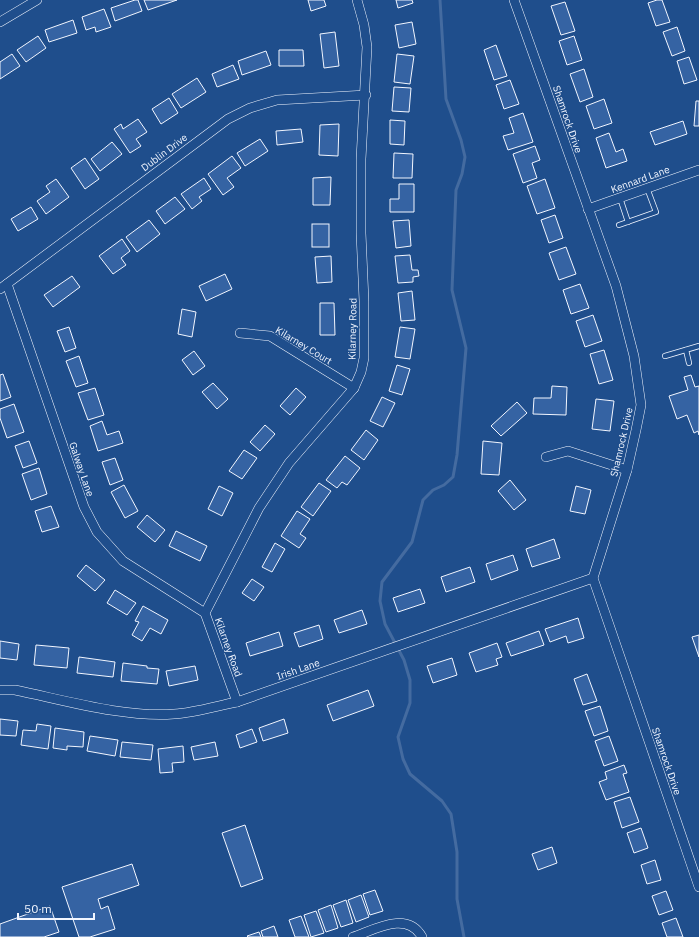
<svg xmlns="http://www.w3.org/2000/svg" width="699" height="937" font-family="'IBM Plex Sans',sans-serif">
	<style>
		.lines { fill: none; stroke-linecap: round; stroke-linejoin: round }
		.stream { stroke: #446ba0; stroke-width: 3 }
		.building { fill: #3563a3; stroke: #f2f6ff }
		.lane-casing { stroke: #f2f6ff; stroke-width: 6 }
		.street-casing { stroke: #f2f6ff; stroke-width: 10 }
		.lane { stroke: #1f4e8c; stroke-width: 4.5 }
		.street { stroke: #1f4e8c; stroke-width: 9 }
		.labels { text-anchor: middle; stroke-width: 3; stroke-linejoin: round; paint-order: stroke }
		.street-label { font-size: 10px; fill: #f2f6ff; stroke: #1f4e8c }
	</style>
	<rect width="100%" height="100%" fill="#1f4e8c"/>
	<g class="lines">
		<path class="stream" d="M440,0L446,99L461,140L465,157L462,174L456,190L452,290L466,348L457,455L453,477L444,485L433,490L423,500L412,542L382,582L380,601L385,624L404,660L410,680V703L398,737L403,759L410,774L442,801L451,814L457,852V899L464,937"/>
	</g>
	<g class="building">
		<path d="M135,0H138L142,11L115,21L111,8Z"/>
		<path d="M144,0H177L148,10Z"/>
		<path d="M308,0H324L326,6L311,11Z"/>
		<path d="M396,0H412L413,3L398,8Z"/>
		<path d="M657,0H662L670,22L656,26L648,3Z"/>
		<path d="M565,2L575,31L561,35L551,6Z"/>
		<path d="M104,9L111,27L96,32L95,27L86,30L82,17Z"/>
		<path d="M73,20L77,33L49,42L45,30Z"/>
		<path d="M412,22L416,44L399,48L395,25Z"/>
		<path d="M677,27L685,51L672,56L663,32Z"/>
		<path d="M335,32L339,66L324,68L320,34Z"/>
		<path d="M38,36L46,48L26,62L17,50Z"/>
		<path d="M574,36L582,60L567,65L559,41Z"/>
		<path d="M496,45L507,76L494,80L484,50Z"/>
		<path d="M279,50H303L304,66H279Z"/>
		<path d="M266,51L271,65L242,75L238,61Z"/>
		<path d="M12,54L20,66L0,79V62Z"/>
		<path d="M397,54L414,56L410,84L394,82Z"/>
		<path d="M689,57L697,80L684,84L677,61Z"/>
		<path d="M233,65L239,79L217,87L212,74Z"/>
		<path d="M584,69L593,97L580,102L570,74Z"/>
		<path d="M197,78L206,92L181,108L172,94Z"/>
		<path d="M510,80L519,104L504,109L496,85Z"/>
		<path d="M394,87L411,88L409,112L392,111Z"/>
		<path d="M169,98L178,113L161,124L152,109Z"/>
		<path d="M604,99L612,123L594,129L586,106Z"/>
		<path d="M696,101H699V126H694Z"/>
		<path d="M523,113L533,142L508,150L503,136L514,133L509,118Z"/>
		<path d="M138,119L147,132L136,139L141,146L130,153L114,129L121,124L123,129Z"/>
		<path d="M390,120L405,121L404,145L390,144Z"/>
		<path d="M683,121L687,134L655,145L650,132Z"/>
		<path d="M339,124L338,156L319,155L320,125Z"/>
		<path d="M301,129L303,142L277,145L276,131Z"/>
		<path d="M609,133L616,152L623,149L627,161L606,168L596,138Z"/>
		<path d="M260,139L268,151L245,166L237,153Z"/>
		<path d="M112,142L122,154L100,171L91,159Z"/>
		<path d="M535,146L540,160L532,163L537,178L523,183L513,154Z"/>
		<path d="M394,153L413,154L412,178H393Z"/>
		<path d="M232,156L241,168L227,178L234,187L223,195L208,174Z"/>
		<path d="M85,158L99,179L85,189L71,168Z"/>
		<path d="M331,177L330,205H313V178Z"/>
		<path d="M204,178L211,189L199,197L202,201L192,209L181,194Z"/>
		<path d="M56,179L69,197L46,214L37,201L50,192L46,186Z"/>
		<path d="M545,179L555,208L537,214L527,186Z"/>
		<path d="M399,184H414V212H390V199H399Z"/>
		<path d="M175,197L185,209L165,224L156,211Z"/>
		<path d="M31,207L38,219L18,231L11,219Z"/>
		<path d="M555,215L563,238L549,243L541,220Z"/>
		<path d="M149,220L160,234L137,252L126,237Z"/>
		<path d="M409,220L411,246L396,248L393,221Z"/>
		<rect x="312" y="224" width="17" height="23"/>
		<path d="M122,239L130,251L121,258L126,265L113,274L99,256Z"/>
		<path d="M566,247L576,274L559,280L549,253Z"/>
		<path d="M410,255L412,270H418L419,276L413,277V282L398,283L395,256Z"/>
		<path d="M331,256L332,282L317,283L315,257Z"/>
		<path d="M225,274L232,289L206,301L199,286Z"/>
		<path d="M72,276L80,287L53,307L44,295Z"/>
		<path d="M580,284L589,308L571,314L563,290Z"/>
		<path d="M412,291L415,320L401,321L398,293Z"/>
		<path d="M320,303H334L335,335H320Z"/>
		<path d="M182,309L196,312L192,337L178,334Z"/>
		<path d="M593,315L602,341L585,347L576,321Z"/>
		<path d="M69,327L76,348L65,352L57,331Z"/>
		<path d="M400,327L415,329L410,359L395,357Z"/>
		<path d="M604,350L613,380L599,384L590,354Z"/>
		<path d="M194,351L205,366L193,375L182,360Z"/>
		<path d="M79,356L88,383L76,387L66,361Z"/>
		<path d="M397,365L410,369L402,395L389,391Z"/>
		<path d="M3,374L11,397L0,401V375Z"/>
		<path d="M691,375L695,387L699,386V435L698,431L694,433L687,415L677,419L669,396L688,390L684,377Z"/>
		<path d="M213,383L228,399L217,409L202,392Z"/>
		<path d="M552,386L567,387L566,415L533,414L534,398H551Z"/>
		<path d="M95,388L104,415L88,420L78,393Z"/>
		<path d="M296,388L306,397L290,415L280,406Z"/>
		<path d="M382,397L395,403L383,427L370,421Z"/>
		<path d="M596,399L614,401L610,431L592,429Z"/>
		<path d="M517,402L527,413L501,436L491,426Z"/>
		<path d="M14,404L24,432L7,438L0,418V409Z"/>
		<path d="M102,421L107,435L119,431L123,443L98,451L90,426Z"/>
		<path d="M265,425L275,434L260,451L250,442Z"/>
		<path d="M366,430L378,440L364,460L351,450Z"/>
		<path d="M29,441L37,463L23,468L15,446Z"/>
		<path d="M483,441L502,443L499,475L481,474Z"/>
		<path d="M244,450L257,458L242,479L229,471Z"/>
		<path d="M345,456L360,468L347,485L342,482L337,488L326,480Z"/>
		<path d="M115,458L123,480L110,485L102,462Z"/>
		<path d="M39,468L47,494L31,500L22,474Z"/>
		<path d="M510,480L526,500L514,510L498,491Z"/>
		<path d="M319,483L331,491L313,516L301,507Z"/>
		<path d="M124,485L138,511L125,518L111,492Z"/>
		<path d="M219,486L233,493L222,516L208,509Z"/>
		<path d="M576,486L591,490L585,514L570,511Z"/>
		<path d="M51,506L59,527L42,532L35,511Z"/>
		<path d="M297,511L310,519L300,534L306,538L299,548L281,536Z"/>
		<path d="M147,515L165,530L155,542L137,527Z"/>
		<path d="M176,531L207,546L200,561L169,546Z"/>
		<path d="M554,539L560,558L532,567L526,549Z"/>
		<path d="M275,543L285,549L272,572L262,567Z"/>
		<path d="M513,555L518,570L491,580L486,564Z"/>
		<path d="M86,565L105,580L95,591L77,576Z"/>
		<path d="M470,567L475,582L446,592L441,577Z"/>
		<path d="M252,579L264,587L254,601L242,593Z"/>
		<path d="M420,589L425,603L398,612L393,598Z"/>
		<path d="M115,590L136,603L127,615L107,603Z"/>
		<path d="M143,606L168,620L161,634L150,628L142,641L132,635L139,622L135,621Z"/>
		<path d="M362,610L367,624L339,633L334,620Z"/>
		<path d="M578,618L584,638L568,643L566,636L550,642L545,629Z"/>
		<path d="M319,625L323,639L299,647L294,633Z"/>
		<path d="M539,631L544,645L511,656L506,643Z"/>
		<path d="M279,632L283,646L250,656L246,643Z"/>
		<path d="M699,635V657L692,637Z"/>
		<path d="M0,641L19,644L17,660L0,658Z"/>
		<path d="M497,643L502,657L496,659L498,665L476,672L469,653Z"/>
		<path d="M36,645L69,648L67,668L34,665Z"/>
		<path d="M79,657L115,662L113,677L77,673Z"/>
		<path d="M452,658L457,675L433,683L427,666Z"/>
		<path d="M123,663L147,666V668L159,669L157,684L121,681Z"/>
		<path d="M195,666L198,680L169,686L166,671Z"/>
		<path d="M587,674L597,701L583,705L574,679Z"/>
		<path d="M368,690L374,706L333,721L327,705Z"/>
		<path d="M600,706L608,731L594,736L585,711Z"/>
		<path d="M0,719L18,721L16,736L0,735Z"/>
		<path d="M284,719L288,733L263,741L259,728Z"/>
		<path d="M37,724L51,726L48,749L21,745L23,730L36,731Z"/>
		<path d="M55,728L84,732L83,747L67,746V750L53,748Z"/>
		<path d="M252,729L257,742L240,748L236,735Z"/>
		<path d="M90,736L118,740L115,756L87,751Z"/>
		<path d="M609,736L618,761L604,766L595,741Z"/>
		<path d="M122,742L153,745L151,760L120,757Z"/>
		<path d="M215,742L218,756L194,760L191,747Z"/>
		<path d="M183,746L184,762L172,763L173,772L160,773L158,749Z"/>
		<path d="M624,765L627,773L623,774L629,792L606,800L599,782L607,779L605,772Z"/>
		<path d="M630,797L639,822L622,828L614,802Z"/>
		<path d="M245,825L263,879L241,887L222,833Z"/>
		<path d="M641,828L648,848L634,853L627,833Z"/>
		<path d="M552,847L557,863L538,870L532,854Z"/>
		<path d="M655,860L661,880L647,884L641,865Z"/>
		<path d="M132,864L139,885L98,899L101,909L108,906L115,929L90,937H79L62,887Z"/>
		<path d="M375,890L383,911L370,915L363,894Z"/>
		<path d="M666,891L673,910L659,915L652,896Z"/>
		<path d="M361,895L369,917L356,922L348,900Z"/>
		<path d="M346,900L353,923L341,927L333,905Z"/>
		<path d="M331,905L338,928L326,932L318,910Z"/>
		<path d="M50,906L59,932L44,937H0V924Z"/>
		<path d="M316,911L324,933L311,937L304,915Z"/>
		<path d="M301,916L309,937H295L289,920Z"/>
		<path d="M676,918L683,937H667L662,923Z"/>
		<path d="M274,926L278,937H263L261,931Z"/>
		<path d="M259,932L261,937H248L247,936Z"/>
	</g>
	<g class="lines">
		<g class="lane-casing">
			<g id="lane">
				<path d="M620,198L628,222"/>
				<path d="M619,225L656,212L647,188"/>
				<path d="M686,350L689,363"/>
				<path d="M665,356L699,346"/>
			</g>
		</g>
		<g class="street-casing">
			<g id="street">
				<path d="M514,0L616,286L634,356L641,405L636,430L627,470L593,578L699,887"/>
				<path d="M0,22L37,0"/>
				<path d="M588,209L699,170"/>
				<path d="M7,284L84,507L97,532L123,561L205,613"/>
				<path d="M0,289L228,119L250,108L277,100L366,95"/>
				<path d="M240,333L270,336L354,388"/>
				<path d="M546,457L568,451L627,470"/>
				<path d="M0,690H15C64,700 125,718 174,714C195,713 216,706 237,702L593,578"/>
				<path d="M237,702L205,613L259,508L289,463L354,388L361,372L364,358V301L361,233V159L367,47L364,25L357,0"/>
				<path d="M353,937C374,930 407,910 422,937"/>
			</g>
		</g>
		<use href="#lane" class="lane"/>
		<use href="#street" class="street"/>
	</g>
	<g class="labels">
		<g class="street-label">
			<text transform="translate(568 119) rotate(71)" y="4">Shamrock Drive</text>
			<text transform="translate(164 152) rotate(-37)" y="4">Dublin Drive</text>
			<text transform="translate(640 179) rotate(-20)" y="4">Kennard Lane</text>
			<text transform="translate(352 329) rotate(-89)" y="4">Kilarney Road</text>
			<text transform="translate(304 345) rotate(31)" y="4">Kilarney Court</text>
			<text transform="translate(621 442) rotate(-77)" y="4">Shamrock Drive</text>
			<text transform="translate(82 469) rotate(71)" y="4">Galway Lane</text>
			<text transform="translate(229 647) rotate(70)" y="4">Kilarney Road</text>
			<text transform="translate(298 669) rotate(-19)" y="4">Irish Lane</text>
			<text transform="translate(667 761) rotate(71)" y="4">Shamrock Drive</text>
		</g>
	</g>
	<path d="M18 913v6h76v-6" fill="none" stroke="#f2f6ff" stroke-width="2"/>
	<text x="24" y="913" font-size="12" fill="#f2f6ff" stroke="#1f4e8c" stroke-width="3" paint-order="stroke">50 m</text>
</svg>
